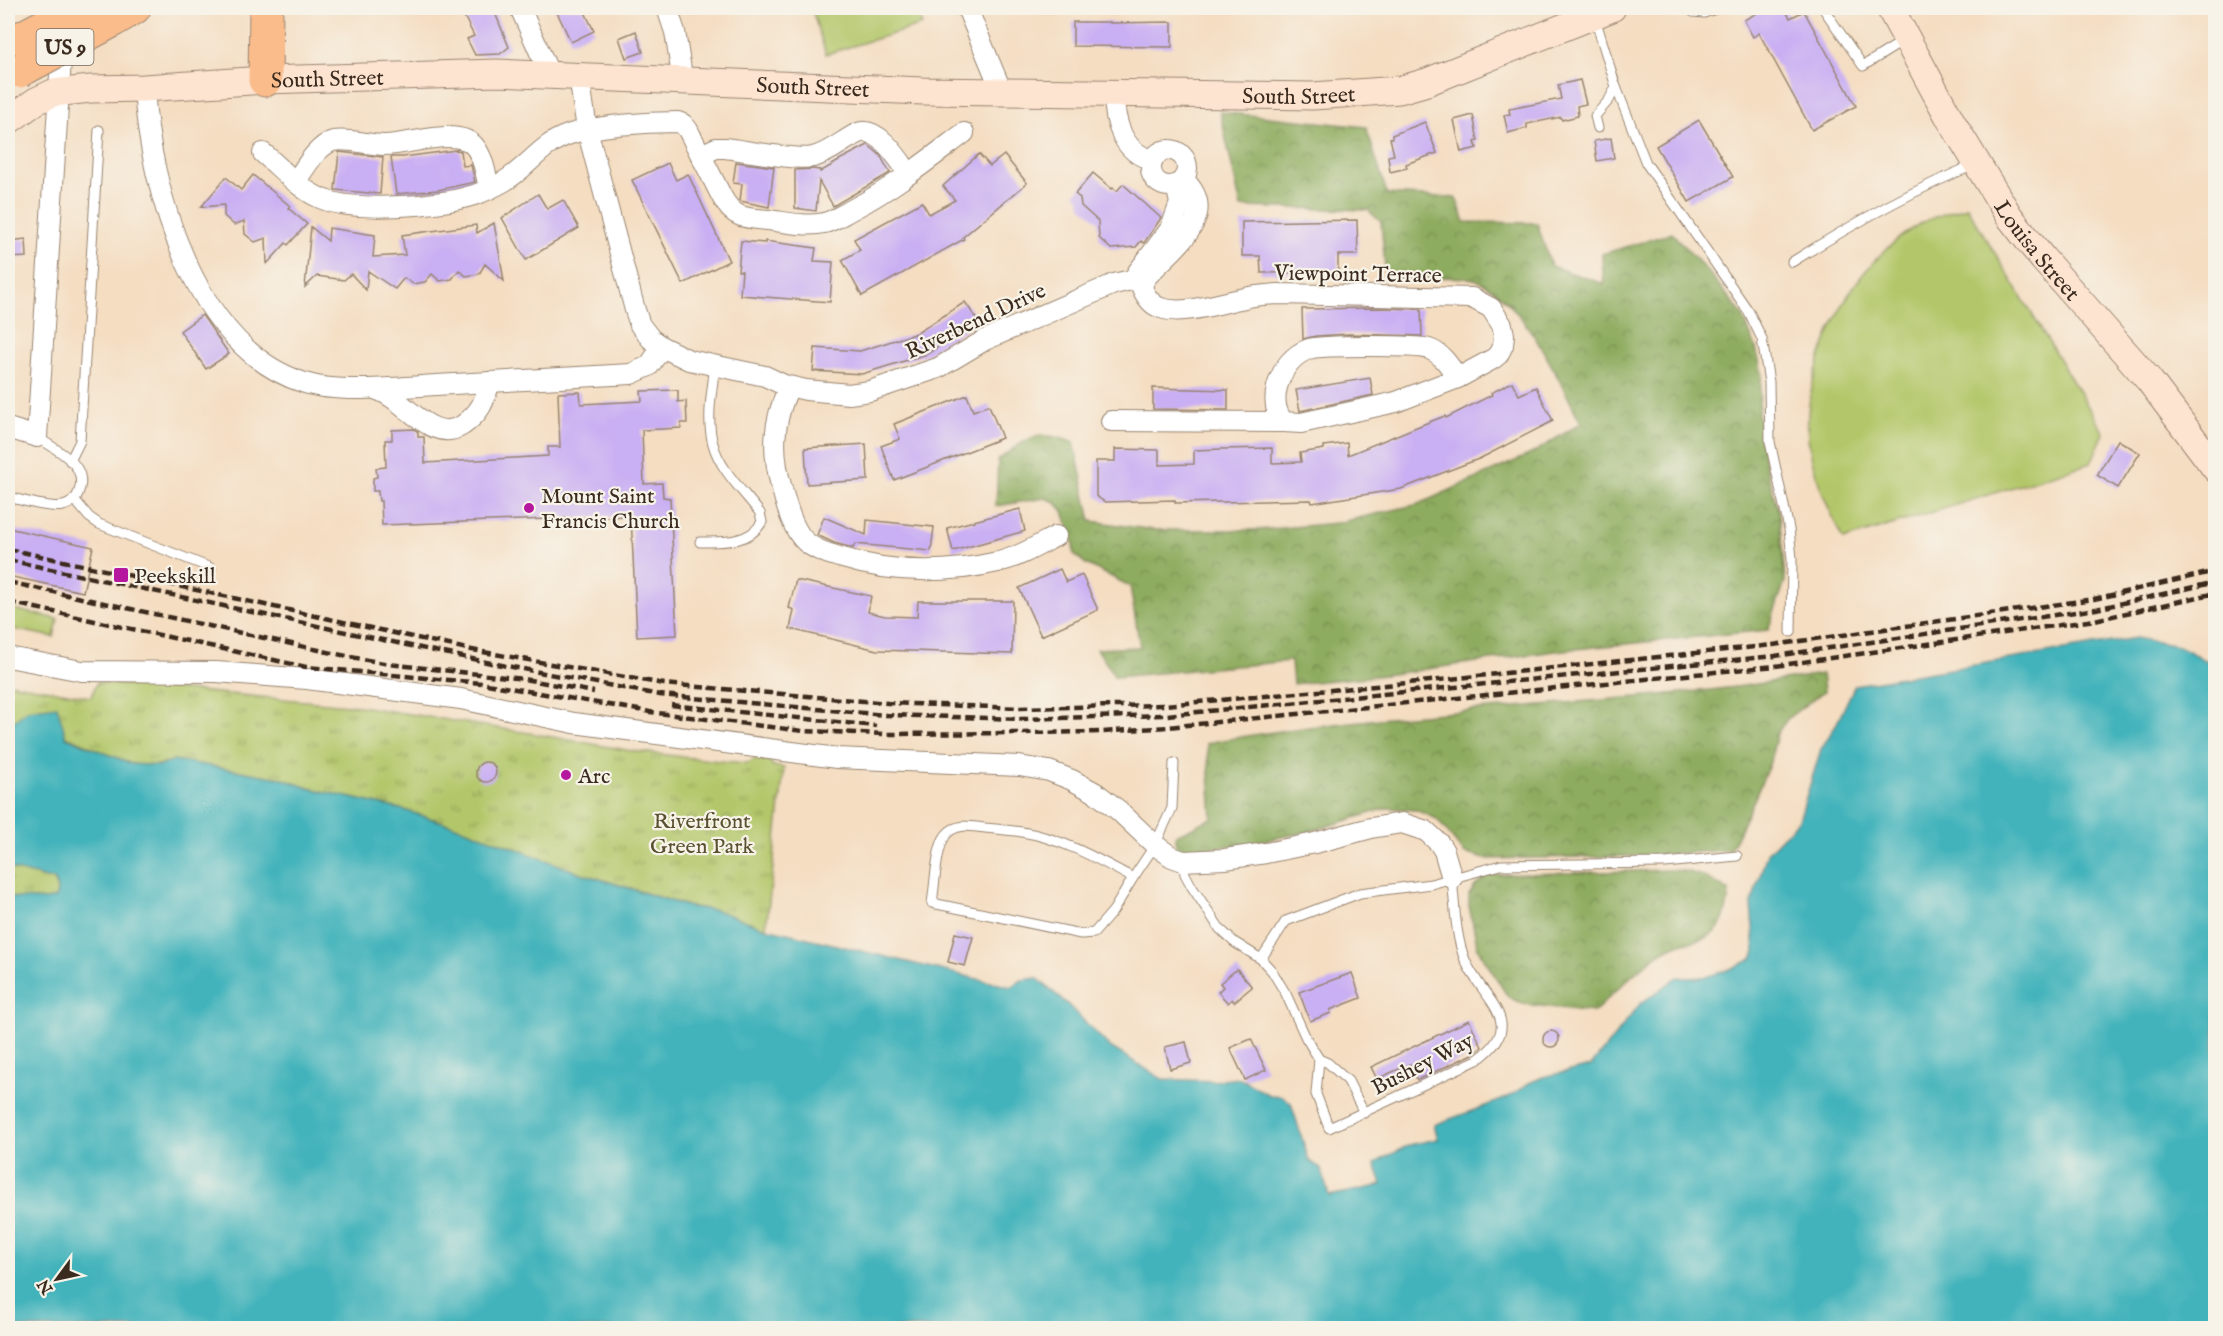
<svg xmlns="http://www.w3.org/2000/svg" width="2223" height="1336" font-family="'IM FELL English',serif">
	<style>
		.grass { fill: #b3c76b; stroke: #777844; stroke-width: 1.5 }
		.forest { fill: url(#forest-crowns); stroke: #646b3e; stroke-width: 1.5 }
		.park { fill: url(#park-tufts); stroke: #777844; stroke-width: 1.5 }
		.water { fill: #43b3bb; stroke: #3f6e6c; stroke-width: 1.5 }
		.building { fill: #c9aff3 }
		.lines { fill: none; stroke-linecap: round; stroke-linejoin: round }
		.lane-casing { stroke: #988470; stroke-width: 11 }
		.street-casing { stroke: #988470; stroke-width: 22 }
		.secondary-casing { stroke: #988470; stroke-width: 29 }
		.highway-casing { stroke: #988470; stroke-width: 35 }
		.lane { stroke: #fff; stroke-width: 9 }
		.street { stroke: #fff; stroke-width: 20 }
		.secondary { stroke: #fde4d1; stroke-width: 27 }
		.highway { stroke: #fabc8b; stroke-width: 33 }
		.rail { stroke: #3b2a1e; stroke-width: 4.5; stroke-dasharray: 9 4.5; stroke-linecap: butt }
		.highway-bridge-casing { stroke: #988470; stroke-width: 35; stroke-linecap: butt }
		.highway-bridge { stroke: #fabc8b; stroke-width: 33 }
		.poi-dot { fill: #b5179e; stroke: #f7f3e8; stroke-width: 2 }
		.labels { text-anchor: middle; stroke-width: 4.5; stroke-linejoin: round; paint-order: stroke }
		.shield { fill: #f7f3e8; stroke: #73665b; stroke-width: 1.5 }
		.shield-label { font-size: 21px; font-weight: bold; fill: #3b2a1e }
		.street-label { font-size: 22px; fill: #3b2a1e; stroke: #f7f3e8 }
		.poi-label { font-size: 22px; fill: #3b2a1e; stroke: #f7f3e8; text-anchor: start }
		.park-label { font-size: 22px; fill: #595131; stroke: #f7f3e8 }
	</style>
	<defs>
		<pattern id="forest-crowns" width="20" height="18" patternUnits="userSpaceOnUse" patternTransform="scale(1.5)"><rect width="20" height="18" fill="#8eac5f"/><path d="M2 6a3 3 0 1 1 6 0M12 15a3 3 0 1 1 6 0" fill="none" stroke="#758c4e"/></pattern>
		<pattern id="park-tufts" width="24" height="20" patternUnits="userSpaceOnUse" patternTransform="scale(1.5)"><rect width="24" height="20" fill="#b3c76b"/><path d="M3 7l-1-3M5 7V3M7 7l1-3M15 17l-1-3M17 17v-4M19 17l1-3" fill="none" stroke="#93a257"/></pattern>
	</defs>
	<rect width="100%" height="100%" fill="#f7f3e8"/>
	<filter id="ink" filterUnits="userSpaceOnUse"><feTurbulence type="fractalNoise" baseFrequency=".0167" numOctaves="2"/><feDisplacementMap in="SourceGraphic" scale="12" xChannelSelector="R" yChannelSelector="G"/><feConvolveMatrix kernelMatrix="1 2 1 2 8 2 1 2 1" color-interpolation-filters="sRGB"/></filter>
	<filter id="wash" filterUnits="userSpaceOnUse"><feTurbulence type="fractalNoise" baseFrequency=".008" numOctaves="4" result="noise"/><feDisplacementMap in="SourceGraphic" scale="24" xChannelSelector="R" yChannelSelector="G"/><feGaussianBlur stdDeviation="1.35" result="paint"/><feColorMatrix in="noise" values="0 0 0 0 0 0 0 0 0 0 0 0 0 0 0 0 0 1.4 0 .05"/><feComposite in="paint" operator="in"/></filter>
	<g filter="url(#wash)">
		<rect width="100%" height="100%" fill="#f4ddc1"/>
		<g class="grass">
			<path d="M831,8H916L922,25L826,54L813,13Z"/>
			<path d="M1967,207L2104,433L2091,463L1843,540C1828,507 1812,474 1808,437C1804,393 1826,331 1849,294C1865,268 1890,243 1916,226C1930,217 1951,212 1967,207Z"/>
			<path d="M8,608L58,619L54,637L8,628Z"/>
		</g>
		<g class="forest">
			<path d="M1220,112L1366,127L1387,194L1456,198L1465,222L1537,223L1551,266L1604,284L1602,254L1672,233L1709,273L1742,314L1756,348L1762,373L1758,415L1766,467L1779,513L1785,581L1768,630L1555,651L1377,676L1293,684L1291,661L1115,677L1097,649L1140,647L1130,586L1086,564L1074,554L1073,542L1063,511L1055,502L1045,498L996,506L998,460C1027,439 1038,427 1074,443L1091,521L1154,530H1258L1337,523L1419,504L1533,453L1581,423C1558,378 1525,302 1477,280C1468,275 1401,278 1386,278L1381,222L1368,210L1241,207Z"/>
			<path d="M1822,674L1824,691L1788,718L1777,733L1770,762L1755,798L1730,850L1635,856L1485,859L1464,853L1437,819L1416,810L1387,808L1312,831L1246,844L1191,850L1176,847V835L1212,818L1207,743C1378,711 1554,708 1727,688C1759,684 1790,679 1822,674Z"/>
			<path d="M1670,870C1696,871 1707,877 1729,891C1728,903 1726,917 1719,927C1707,943 1689,940 1673,946C1649,956 1613,994 1594,1012L1523,1004L1508,997L1478,949L1469,906V895L1476,885L1488,875Z"/>
		</g>
		<g class="park">
			<path d="M97,682L359,706L535,734L632,751L719,761L748,763L754,759L769,760L773,766L784,768L766,928L715,910L691,907L577,872L464,829L404,810L308,788L280,778L174,760C136,779 103,748 68,737C49,731 27,730 8,727V683L91,697Z"/>
			<path d="M8,868L55,880L57,890L56,898L46,900L8,897Z"/>
		</g>
		<path class="water" d="M2136,638L2178,646L2215,665V1328H8V897L46,900L56,898L57,890L55,880L8,868V727L27,710L57,706L66,737L132,764L161,766L174,760L280,778L308,788L404,810L464,829L577,872L690,907L715,910L766,928L1011,987L1022,980L1037,978L1067,1004L1110,1047L1162,1079L1213,1081L1239,1078L1269,1095L1282,1096L1291,1103L1309,1161L1321,1168L1329,1196L1382,1185L1375,1163L1409,1145L1438,1139L1434,1125L1507,1098L1529,1083L1543,1077L1591,1066L1640,1004L1678,977C1704,981 1728,971 1752,959L1755,951L1751,905L1767,853L1799,820L1821,749L1837,723L1855,685Z"/>
		<g id="blocks">
			<g class="building">
				<path d="M460,8H493L509,47L500,54L475,55L467,39L474,36Z"/>
				<path d="M555,8H583L594,31L571,42Z"/>
				<path d="M1754,8H1784L1790,18L1804,11L1856,106L1812,130L1759,33L1753,37L1744,20L1757,13Z"/>
				<path d="M1073,22H1110V23L1172,22V47L1073,46Z"/>
				<path d="M636,31L643,52L626,58L619,38Z"/>
				<path d="M1580,80L1586,104L1577,106L1578,116L1562,120L1561,117L1527,124V128L1508,133L1504,115L1510,114L1509,109L1561,99L1558,85Z"/>
				<path d="M1473,115L1478,141L1475,142L1477,148L1461,152L1454,120Z"/>
				<path d="M1699,120L1733,177L1689,202L1656,146Z"/>
				<path d="M1425,122L1437,153L1406,164L1407,168L1390,172L1388,156L1394,155L1390,138H1392V135Z"/>
				<path d="M1611,138L1614,158L1597,161L1594,141Z"/>
				<path d="M868,145L880,155L890,173L833,206L819,181L816,211L795,208V170L812,169L820,170V172L839,161V160Z"/>
				<path d="M456,150L461,151L463,166L471,165L475,182L438,190L396,194L391,157H403Z"/>
				<path d="M339,152L383,157L380,194L335,190Z"/>
				<path d="M979,154L990,166L1004,155L1027,183L963,237L964,239L862,296L842,260L860,250L854,239L922,202L929,214L955,200L943,186Z"/>
				<path d="M736,162L774,167L769,207L740,201L742,184L733,183Z"/>
				<path d="M668,163L676,180L688,174L729,261L683,284L632,180Z"/>
				<path d="M1093,173L1112,189L1113,188L1117,191L1123,184L1161,218L1144,243L1141,241L1136,247L1111,249L1099,238L1098,221L1081,206L1080,198L1075,194Z"/>
				<path d="M253,175L290,206L288,208L307,224L288,245L286,243L267,264L266,238L255,242L245,234L244,221L234,225L224,216V205L201,207L226,177L241,190Z"/>
				<path d="M538,194L547,209L563,200L579,228L526,260L502,218Z"/>
				<path d="M1357,220L1358,255H1338V272L1261,273L1260,256H1242V222Z"/>
				<path d="M494,223L504,281L485,264L479,274L466,276L459,270L452,279L440,281L432,274L425,282L413,284L404,278L395,289L368,271L366,290L351,274L344,280L317,276L305,287L311,227L328,241L329,228L375,235L373,257L405,255L402,235L476,225L477,233Z"/>
				<path d="M26,239L27,257L8,258V241Z"/>
				<path d="M741,241L765,243V241L816,248L814,261L833,262L830,302L740,295L742,271H738Z"/>
				<path d="M965,302L978,321L927,354L862,374L813,371L815,348L860,351L917,333Z"/>
				<path d="M1383,308L1421,309L1422,336L1349,334L1316,336L1303,339L1302,309Z"/>
				<path d="M202,315L229,354L206,369L180,331Z"/>
				<path d="M1370,378L1373,395L1300,411L1296,390Z"/>
				<path d="M1512,382L1519,395L1536,387L1553,421L1481,458L1401,489L1312,503L1311,500L1175,503V500L1105,502L1096,496V461H1115V449L1159,450V465L1194,464V450L1221,449L1272,448V463L1301,462L1300,453L1324,449V446L1347,443L1348,455L1424,424L1445,416L1446,418L1492,395L1491,393Z"/>
				<path d="M1153,388L1228,390V410L1153,409Z"/>
				<path d="M678,390V402L686,401L687,423H681V428L642,430L644,484L662,483L663,497L670,498L677,635L637,637L631,516L382,525L381,501H379L378,491H373V478L377,477L376,468L386,467L385,440H392V430L414,429L418,432V437H424L425,463L548,456V447H560L558,393L580,392L581,404L642,401L641,391Z"/>
				<path d="M967,395L973,411L989,405L1002,438L894,480L881,446L900,439L894,424Z"/>
				<path d="M2118,440L2140,453L2118,488L2097,475Z"/>
				<path d="M866,444L868,480L807,484L805,448Z"/>
				<path d="M1020,509L1025,531L953,551L947,528Z"/>
				<path d="M824,517L866,535L867,520L934,527L931,551L855,544L853,548L834,543L817,535Z"/>
				<path d="M8,528L93,547L83,592L8,576Z"/>
				<path d="M1060,569L1066,582L1082,575L1098,610L1041,636L1019,588Z"/>
				<path d="M796,580L871,596L868,612L885,616L917,617L918,601H1013L1012,654L877,650L790,629L794,610L789,608Z"/>
				<circle cx="486" cy="772" r="10"/>
				<path d="M955,933L973,937L965,966L948,962Z"/>
				<path d="M1237,969L1252,987L1234,1002L1232,999L1228,1003L1218,992L1223,987L1220,983Z"/>
				<path d="M1352,973L1361,998L1330,1010L1331,1013L1310,1021L1299,992Z"/>
				<path d="M1469,1020L1482,1047L1473,1054L1417,1080L1410,1064L1377,1079L1371,1067Z"/>
				<circle cx="1551" cy="1039" r="8"/>
				<path d="M1251,1039L1266,1070L1245,1080L1230,1048Z"/>
				<path d="M1186,1042L1191,1063L1170,1069L1165,1047Z"/>
			</g>
		</g>
	</g>
	<g filter="url(#ink)">
		<use href="#blocks" fill-opacity="0" stroke="#988470" stroke-width="1.5"/>
		<g class="lines">
			<g class="lane-casing">
				<g id="lane">
					<path d="M1688,8L1693,12L1704,13L1718,8"/>
					<path d="M1823,8L1863,66L1905,40"/>
					<path d="M1595,18L1616,87L1609,100L1595,116L1598,128"/>
					<path d="M1616,87L1646,163L1749,312L1762,339L1769,382L1770,442L1789,529L1792,559L1791,632"/>
					<path d="M1792,262C1851,225 1910,191 1974,165"/>
					<path d="M70,461L80,441L99,130"/>
					<path d="M8,497C22,500 49,509 63,506C71,504 77,498 79,491C89,464 55,449 37,437"/>
					<path d="M74,499L89,517L99,524L211,568"/>
					<path d="M700,542C722,542 749,544 762,522L760,513C744,492 720,470 713,444C706,419 712,391 715,365"/>
					<path d="M1183,861L1185,874L1192,887L1220,929L1234,942L1261,959L1272,971L1286,994L1306,1038L1319,1059L1328,1063L1348,1081L1364,1113"/>
					<path d="M1133,878L1113,911L1094,933L1081,934L932,903C935,886 936,847 946,835C955,823 972,826 985,828C997,829 1010,830 1022,832C1061,838 1098,859 1133,878L1155,845L1172,808L1174,763"/>
					<path d="M1261,959L1286,921L1360,893L1431,884L1501,865L1665,863L1737,856"/>
					<path d="M1319,1059L1316,1094L1329,1128L1477,1060C1530,1023 1482,1000 1465,960C1455,935 1455,905 1452,878"/>
				</g>
			</g>
			<g class="street-casing">
				<g id="street">
					<path d="M520,8L550,75"/>
					<path d="M667,8L675,32L683,82"/>
					<path d="M967,8L1002,92"/>
					<path d="M579,76L587,129L635,310L640,325L651,339L662,347L689,360L765,376L784,385L806,390L849,394L870,391L938,368L985,340L1114,284L1131,280H1144C1165,253 1225,218 1183,179"/>
					<path d="M144,88C150,190 195,349 305,383C339,394 399,387 436,385C501,381 566,378 631,374L649,366L662,347"/>
					<path d="M1114,93C1114,121 1122,153 1153,160"/>
					<circle cx="1169" cy="168" r="18"/>
					<path d="M263,153C281,168 299,189 320,198C353,213 439,206 474,195C484,192 494,187 503,182C526,169 541,145 565,136C593,125 647,122 678,122L683,124L688,130L722,197C734,219 745,218 768,220C786,222 806,227 824,223C834,221 843,214 853,209C893,188 928,160 964,133"/>
					<path d="M701,155L716,148H725C744,150 797,161 813,157C830,153 843,140 858,133C878,125 900,161 909,174"/>
					<path d="M296,181C305,168 317,146 333,141C349,138 368,145 384,145C408,145 444,131 466,140C482,146 486,174 489,189"/>
					<path d="M1137,273L1171,228L1180,203L1176,185"/>
					<path d="M1144,280L1142,288C1146,297 1151,305 1161,308C1183,316 1222,302 1245,298C1256,295 1267,295 1278,294L1472,298L1491,308L1502,325L1504,335L1503,345L1498,355L1493,359L1458,378L1396,402L1301,423L1284,422C1275,412 1274,399 1277,387C1282,370 1292,355 1309,349C1320,345 1419,345 1429,349C1443,354 1450,367 1458,378"/>
					<path d="M789,387C773,421 771,451 782,489C786,505 793,531 806,542C815,550 828,554 839,557C890,573 945,574 998,562C1019,557 1037,546 1056,536"/>
					<path d="M377,390C405,398 432,446 463,425C481,412 484,402 490,382"/>
					<path d="M1111,421L1284,422"/>
					<path d="M8,428L37,437L62,43"/>
					<path d="M8,657L82,671L216,672L307,679L461,699L574,723L837,758L1019,766L1049,771L1072,780L1096,793L1118,810L1155,845L1172,857L1183,861L1225,859L1266,853L1315,843L1371,828L1402,823L1426,831L1439,843L1444,851L1452,878"/>
				</g>
			</g>
			<g class="secondary-casing">
				<g id="secondary">
					<path id="s1" d="M1890,8L1950,119L2009,216L2043,259L2149,380L2216,469"/>
					<path id="s2" d="M8,121L36,101L53,93L91,89L144,88L265,80L497,73L923,91L1313,96L1399,90L1427,82L1612,8"/>
				</g>
			</g>
			<g class="highway-casing">
				<g id="highway">
					<path d="M110,22L134,8"/>
					<path d="M265,80L266,8"/>
				</g>
			</g>
			<use href="#lane" class="lane"/>
			<use href="#street" class="street"/>
			<use href="#secondary" class="secondary"/>
			<use href="#highway" class="highway"/>
			<g class="rail">
				<path d="M8,549L472,650L664,684L888,703L1021,708L1165,705L1430,681L1773,645L2094,599L2216,571"/>
				<path d="M8,560L491,663L660,695L886,715L1022,719L1167,715L1775,656L2096,609L2216,582"/>
				<path d="M8,582L351,657L389,664L524,679L594,692"/>
				<path d="M8,602L306,667L481,683L650,712L803,731L886,734L1019,733L1102,732L1168,727L1775,666L2095,620L2216,593"/>
				<path d="M671,705L876,726"/>
			</g>
			<g class="highway-bridge-casing">
				<g id="highway-bridge">
					<path d="M21,38L78,8"/>
					<path d="M19,71L110,22"/>
				</g>
			</g>
			<use href="#highway-bridge" class="highway-bridge"/>
		</g>
	</g>
	<g class="poi-dot">
		<circle cx="529" cy="508" r="6"/>
		<rect x="113" y="567" width="16" height="16" rx="3"/>
		<circle cx="566" cy="775" r="6"/>
	</g>
	<g class="labels">
		<rect class="shield" x="36.5" y="29" width="57" height="36" rx="4.5"/>
		<g class="shield-label">
			<text x="65" y="54">US 9</text>
		</g>
		<g class="street-label">
			<text dy="8" stroke="none"><textPath href="#s2" startOffset="328">South Street</textPath></text>
			<text dy="8" stroke="none"><textPath href="#s2" startOffset="814">South Street</textPath></text>
			<text dy="8" stroke="none"><textPath href="#s2" startOffset="1300">South Street</textPath></text>
			<text dy="8" stroke="none"><textPath href="#s1" startOffset="284">Louisa Street</textPath></text>
			<text transform="translate(1358 273) rotate(1)" y="8">Viewpoint Terrace</text>
			<text transform="translate(975 320) rotate(-25)" y="8">Riverbend Drive</text>
			<text transform="translate(1422 1063) rotate(-27)" y="8">Bushey Way</text>
		</g>
		<g class="poi-label">
			<text x="541" y="503">Mount Saint<tspan x="541" dy="25">Francis Church</tspan></text>
			<text x="134" y="583">Peekskill</text>
			<text x="578" y="783">Arc</text>
		</g>
		<g class="park-label">
			<text x="702" y="828">Riverfront<tspan x="702" dy="25">Green Park</tspan></text>
		</g>
	</g>
	<rect width="2223" height="1336" fill="none" stroke="#f7f3e8" stroke-width="30"/>
	<g transform="translate(57 1279) rotate(237)" stroke="#f7f3e8" stroke-width="4.5" paint-order="stroke">
	<path d="M0-4.5L10 22L0 15L-10 22Z" fill="#3b2a1e"/>
	<text y="-9" font-size="16" font-weight="bold" text-anchor="middle" fill="#3b2a1e">N</text>
	</g>
</svg>
